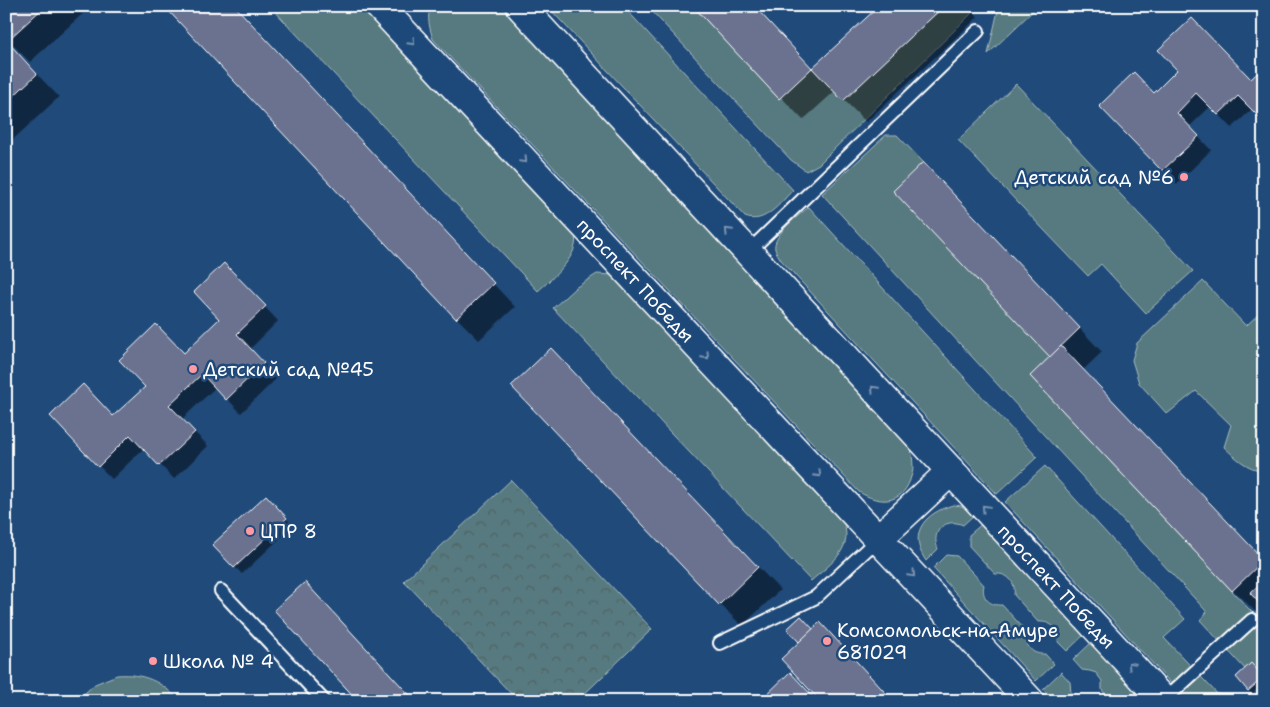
<svg xmlns="http://www.w3.org/2000/svg" width="1270" height="707" font-family="'Shantell Sans',sans-serif">
	<style>
		.grass { fill: #567a7f; stroke: #aabcbf }
		.park { fill: url(#park-crowns); stroke: #aabcbf }
		.shadow { fill: #0007 }
		.building { fill: #6b7290; stroke: #fff }
		.lines { fill: none; stroke-linecap: round; stroke-linejoin: round }
		.lane-casing { stroke: #fff; stroke-width: 16 }
		.secondary-casing { stroke: #fff; stroke-width: 31 }
		.lane { stroke: #1f4a7a; stroke-width: 12 }
		.secondary { stroke: #1f4a7a; stroke-width: 28 }
		.oneway { stroke: #7992af }
		.poi-dot { fill: #ff9aa2; stroke: #1f4a7a; stroke-width: 2 }
		.labels { text-anchor: middle; stroke-width: 5; stroke-linejoin: round; paint-order: stroke }
		.poi-label { font-size: 19px; fill: #fff; stroke: #1f4a7a; text-anchor: start }
		.street-label { font-size: 19px; fill: #fff; stroke: #1f4a7a }
	</style>
	<defs>
		<pattern id="park-crowns" width="20" height="18" patternUnits="userSpaceOnUse" patternTransform="scale(1.25)"><rect width="20" height="18" fill="#567a7f"/><path d="M2 6a3 3 0 1 1 6 0M12 15a3 3 0 1 1 6 0" fill="none" stroke="#506163"/></pattern>
	</defs>
	<rect width="100%" height="100%" fill="#1f4a7a"/>
	<filter id="ink" filterUnits="userSpaceOnUse"><feTurbulence type="fractalNoise" baseFrequency=".02" numOctaves="2"/><feDisplacementMap in="SourceGraphic" scale="10" xChannelSelector="R" yChannelSelector="G"/><feConvolveMatrix kernelMatrix="1 2 1 2 8 2 1 2 1" color-interpolation-filters="sRGB"/></filter>
	<g filter="url(#ink)">
		<g class="grass">
			<path d="M270,6H363L563,216C566,221 572,227 574,233C583,254 551,279 538,291Z"/>
			<path d="M431,6H510L910,440C911,449 913,459 913,468C913,472 911,476 910,480C901,505 879,504 859,492L433,39C430,29 426,17 431,6Z"/>
			<path d="M547,6H623L793,190C780,203 765,225 745,217Z"/>
			<path d="M647,6H693L779,99L812,68L843,101L944,6H972V13L819,164L806,171L791,160Z"/>
			<path d="M999,6H1038L988,54Z"/>
			<path d="M1016,84L1193,271L1146,313L1101,264L1088,276L958,140Z"/>
			<path d="M886,135H897L923,162L1050,357L1030,376L1264,625V687L1258,682L1263,677L1245,669L1200,620L1207,612L822,194Z"/>
			<path d="M809,207L1037,457L997,494L781,260C779,256 776,253 775,249C772,235 799,215 809,207Z"/>
			<path d="M597,274L612,275L841,517C857,548 831,563 811,581L553,308L575,288Z"/>
			<path d="M1203,281L1246,326L1264,309V471C1247,469 1236,458 1224,447L1231,425L1196,391L1167,414L1139,383L1132,360L1137,343Z"/>
			<path d="M1045,466L1185,619L1164,638L1224,701H1187L1005,502Z"/>
			<path d="M953,505L962,506L975,514L963,525C946,517 930,531 938,549L926,561C907,533 925,513 953,505Z"/>
			<path d="M983,523L1086,633L1067,651L1058,642C1060,628 1050,621 1038,622L1014,595C1016,582 1008,573 995,574L969,546V535Z"/>
			<path d="M946,555L957,556L984,585C981,597 989,606 1002,605L1027,632C1024,646 1032,655 1045,654L1054,664L1036,681L933,568Z"/>
			<path d="M1093,641L1149,701H1111L1102,690V681L1096,673L1090,671L1082,670L1073,660Z"/>
			<path d="M1061,672L1070,682L1071,693L1077,701H1053L1043,689Z"/>
			<path d="M117,675C143,673 162,681 179,701H76L95,684Z"/>
		</g>
		<path class="park" d="M511,480L652,629L577,701H518L404,581Z"/>
		<g class="shadow">
			<path d="M6,6H91L30,62L6,38Z"/>
			<path d="M234,6L515,307L479,340L457,318Z"/>
			<path d="M694,6H754L813,69L880,6H968L978,17L866,122L835,91L803,120Z"/>
			<path d="M1192,19L1252,109L1232,128L1211,106L1189,127L1211,150L1177,184L1101,106L1154,95L1179,70Z"/>
			<path d="M7,43L59,97L6,146V44Z"/>
			<path d="M946,187L1102,352L1083,370L1264,561V606L1256,612L1233,590L1052,357Z"/>
			<path d="M238,278L278,321L250,349L277,378L241,413L216,387L182,419L208,446L174,479L144,448L112,479L99,466L114,418L221,319Z"/>
			<path d="M573,372L780,590L742,626L720,604Z"/>
			<path d="M273,504L293,526L242,574L235,567Z"/>
			<path d="M1251,665L1264,679V683L1252,694L1237,677Z"/>
		</g>
		<g class="building">
			<path d="M6,6H45L7,41Z"/>
			<path d="M164,6H235L494,283L456,319Z"/>
			<path d="M693,6H754L812,68L779,99Z"/>
			<path d="M879,6H944L843,101L812,68Z"/>
			<path d="M1192,18L1251,79L1264,67V122L1238,96L1218,115L1196,93L1177,113L1199,136L1162,171L1099,106L1134,72L1154,93L1177,70L1158,50Z"/>
			<path d="M7,41L37,74L6,103V42Z"/>
			<path d="M923,162L1080,328L1050,357L893,191Z"/>
			<path d="M224,263L266,306L237,334L264,363L226,400L202,374L169,405L195,432L159,466L130,435L98,467L50,416L83,384L113,416L145,387L119,360L156,324L184,353L219,319L194,292Z"/>
			<path d="M1061,346L1264,560L1232,591L1030,376Z"/>
			<path d="M551,348L758,567L719,605L511,386Z"/>
			<path d="M266,495L287,518L234,568L212,545Z"/>
			<path d="M1264,580V608L1250,593Z"/>
			<path d="M305,582L415,701H358L274,610Z"/>
			<path d="M801,616L813,629L799,642L787,629Z"/>
			<path d="M820,622L881,688L893,701H820L781,659Z"/>
			<path d="M1251,663L1264,677L1248,691L1236,677Z"/>
			<path d="M790,672L817,701H760Z"/>
		</g>
		<g class="lines">
			<g class="lane-casing">
				<g id="lane">
					<path d="M748,252L978,31"/>
					<path d="M221,591L324,701"/>
					<path d="M720,643L816,597L878,539"/>
					<path d="M1164,700L1252,620"/>
				</g>
			</g>
			<g class="secondary-casing">
				<g id="secondary">
					<path d="M379,6L1030,701"/>
					<path d="M520,6L1164,701"/>
					<path d="M878,539L951,471"/>
				</g>
			</g>
			<use href="#lane" class="lane"/>
			<use href="#secondary" class="secondary"/>
		</g>
		<defs><path id="oneway-chevron" d="M-2-3.5L2.5 0L-2 3.5" fill="none" stroke-width="1.6" stroke-linecap="round" stroke-linejoin="round" transform="scale(1.25)"/></defs>
		<g class="oneway">
			<use href="#oneway-chevron" transform="translate(412 42) rotate(47)"/>
			<use href="#oneway-chevron" transform="translate(524 160) rotate(47)"/>
			<use href="#oneway-chevron" transform="translate(728 231) rotate(-133)"/>
			<use href="#oneway-chevron" transform="translate(706 356) rotate(47)"/>
			<use href="#oneway-chevron" transform="translate(874 389) rotate(-133)"/>
			<use href="#oneway-chevron" transform="translate(818 474) rotate(47)"/>
			<use href="#oneway-chevron" transform="translate(985 508) rotate(-133)"/>
			<use href="#oneway-chevron" transform="translate(912 574) rotate(47)"/>
			<use href="#oneway-chevron" transform="translate(1131 665) rotate(-133)"/>
		</g>
	</g>
	<g class="poi-dot">
		<circle cx="1184" cy="177" r="5"/>
		<circle cx="193" cy="369" r="5"/>
		<circle cx="250" cy="531" r="5"/>
		<circle cx="827" cy="641" r="5"/>
		<circle cx="153" cy="661" r="5"/>
	</g>
	<g class="labels">
		<g class="poi-label">
			<text x="1174" y="184" text-anchor="end">Детский сад №6</text>
			<text x="203" y="376">Детский сад №45</text>
			<text x="260" y="538">ЦПР 8</text>
			<text x="837" y="637">Комсомольск-на-Амуре<tspan x="837" dy="22">681029</tspan></text>
			<text x="163" y="668">Школа № 4</text>
		</g>
		<g class="street-label">
			<text transform="translate(636 280) rotate(47)" y="7">проспект Победы</text>
			<text transform="translate(1057 586) rotate(47)" y="7">проспект Победы</text>
		</g>
	</g>
	<rect width="1270" height="707" fill="none" stroke="#1f4a7a" stroke-width="25"/>
	<rect x="12" y="12" width="1245" height="682" fill="none" stroke="#fff" stroke-width="2" filter="url(#ink)"/>
</svg>
